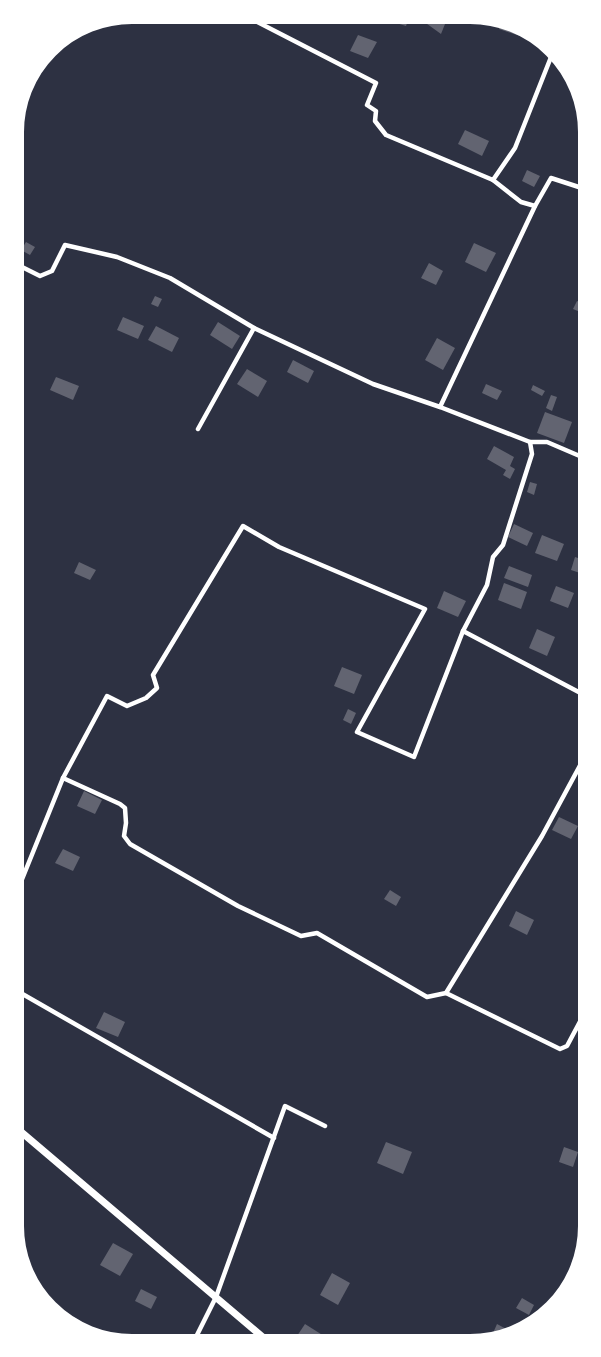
<svg xmlns="http://www.w3.org/2000/svg" width="601" height="1357" font-family="'Nunito Sans',sans-serif">
	<style>
		.building { fill: #626471 }
		.lines { fill: none; stroke-linecap: round; stroke-linejoin: round }
		.minor { stroke: #fff; stroke-width: 4.5 }
		.secondary { stroke: #fff; stroke-width: 7 }
		.rim { fill: none; stroke: #fff; stroke-width: 8 }
	</style>
	<rect width="100%" height="100%" fill="#2d3142"/>
	<g class="building">
		<path d="M370,11H386L380,22L368,15Z"/>
		<path d="M395,11L411,13L406,26L393,22Z"/>
		<path d="M429,11H434L447,19L441,34L423,21Z"/>
		<path d="M503,16L526,28L523,37L499,29Z"/>
		<path d="M358,35L377,42L368,58L350,51Z"/>
		<path d="M465,130L489,141L482,156L458,144Z"/>
		<path d="M527,170L540,176L534,187L522,181Z"/>
		<path d="M26,242L35,247L30,255L21,250Z"/>
		<path d="M474,243L496,253L486,272L465,262Z"/>
		<path d="M429,263L443,271L436,285L421,278Z"/>
		<path d="M155,296L162,299L158,307L151,304Z"/>
		<path d="M577,301L588,305L585,314L573,309Z"/>
		<path d="M123,317L144,326L138,339L117,330Z"/>
		<path d="M218,322L240,336L232,349L210,335Z"/>
		<path d="M156,326L179,338L172,352L148,340Z"/>
		<path d="M437,338L455,348L443,370L425,360Z"/>
		<path d="M293,360L314,371L308,383L287,372Z"/>
		<path d="M247,369L267,381L258,397L237,384Z"/>
		<path d="M56,377L79,386L73,400L50,390Z"/>
		<path d="M486,384L502,391L497,400L482,393Z"/>
		<path d="M533,385L545,391L542,396L531,390Z"/>
		<path d="M551,395L557,397L552,411L546,408Z"/>
		<path d="M545,412L572,422L564,443L537,433Z"/>
		<path d="M494,446L514,457L510,466L515,469L510,479L503,475L506,470L487,459Z"/>
		<path d="M530,482L537,484L534,495L527,492Z"/>
		<path d="M514,524L533,533L527,546L508,537Z"/>
		<path d="M542,535L564,544L557,561L535,553Z"/>
		<path d="M575,557L587,561L583,574L571,570Z"/>
		<path d="M79,562L96,570L90,580L74,573Z"/>
		<path d="M509,566L532,575L528,587L504,578Z"/>
		<path d="M504,583L527,592L521,609L498,600Z"/>
		<path d="M556,586L574,593L568,608L550,601Z"/>
		<path d="M444,591L466,601L458,617L437,608Z"/>
		<path d="M537,629L555,637L547,656L529,648Z"/>
		<path d="M342,667L362,675L354,694L334,686Z"/>
		<path d="M348,709L356,713L351,724L343,720Z"/>
		<path d="M84,791L102,800L95,814L77,806Z"/>
		<path d="M559,817L578,826L571,839L552,830Z"/>
		<path d="M63,849L80,857L73,871L55,863Z"/>
		<path d="M390,890L401,897L396,906L384,899Z"/>
		<path d="M516,911L534,920L527,935L509,926Z"/>
		<path d="M104,1012L125,1022L118,1037L96,1028Z"/>
		<path d="M386,1142L412,1152L403,1174L377,1163Z"/>
		<path d="M564,1147L578,1152L573,1167L559,1162Z"/>
		<path d="M113,1243L133,1254L120,1276L100,1265Z"/>
		<path d="M332,1273L350,1283L338,1305L320,1295Z"/>
		<path d="M141,1289L157,1297L151,1309L135,1301Z"/>
		<path d="M522,1298L534,1305L529,1315L516,1308Z"/>
		<path d="M305,1324L324,1336L319,1345H304L295,1339Z"/>
		<path d="M497,1324L512,1332L509,1338L501,1344L490,1340Z"/>
	</g>
	<g class="lines">
		<g class="minor">
			<path d="M234,10L376,83L367,105L376,111L375,121L386,135L493,180L515,148L555,47"/>
			<path d="M493,180L521,202L535,206"/>
			<path d="M10,261L40,276L52,271L65,245L117,257L170,278L254,328L373,384L440,407L535,206L551,178L588,190"/>
			<path d="M440,407L530,442H547L589,460"/>
			<path d="M198,429L254,328"/>
			<path d="M11,523L16,526"/>
			<path d="M463,631L590,698"/>
			<path d="M63,778L120,804L125,808L126,823L124,836L130,844L238,906L301,936L317,933L427,997L446,993L542,836L590,747"/>
			<path d="M12,904L63,778L107,696L127,706L146,698L157,688L153,675L243,526L279,547L425,609L357,732L414,757L463,631L487,585L493,557L503,545L532,454L530,442"/>
			<path d="M12,988L274,1138"/>
			<path d="M446,993L560,1049L567,1046L591,1001"/>
			<path d="M192,1345L216,1297L285,1106L325,1126"/>
		</g>
		<path class="secondary" d="M13,1125L272,1345"/>
	</g>
	<path d="M0 0H601V1357H0ZM132 20H470A112 112 0 0 1 582 132V1226A112 112 0 0 1 470 1338H132A112 112 0 0 1 20 1226V132A112 112 0 0 1 132 20Z" fill="#fff" fill-rule="evenodd"/>
	<path class="rim" d="M132 20H470A112 112 0 0 1 582 132V1226A112 112 0 0 1 470 1338H132A112 112 0 0 1 20 1226V132A112 112 0 0 1 132 20Z"/>
</svg>
